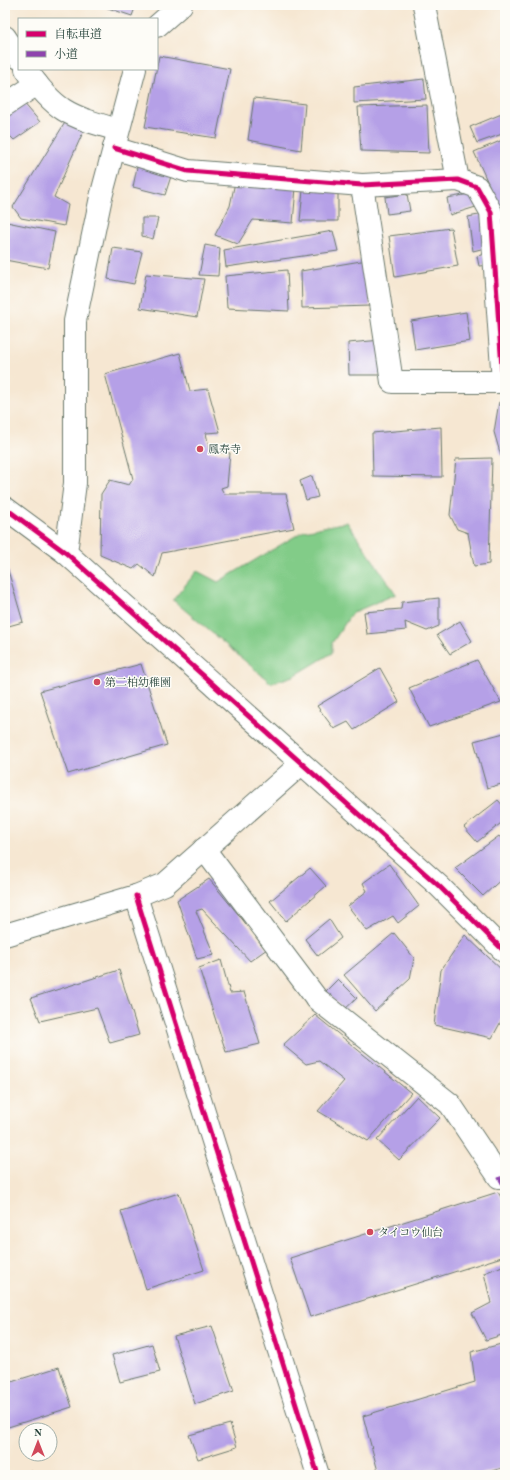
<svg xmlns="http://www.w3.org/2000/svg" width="510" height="1480" font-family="'Old Standard TT','Noto Serif JP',serif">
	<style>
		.green { fill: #82cc88; stroke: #50845e }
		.building { fill: #b5a0e7 }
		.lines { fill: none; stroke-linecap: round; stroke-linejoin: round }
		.street-casing { stroke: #6a786b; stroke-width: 24 }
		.secondary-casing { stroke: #6a786b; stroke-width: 24 }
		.street { stroke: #fff; stroke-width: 22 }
		.secondary { stroke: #fff; stroke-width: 22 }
		.quiet { stroke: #8e44ad; stroke-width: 4; stroke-dasharray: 8 4; stroke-linecap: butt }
		.cycleway-casing { stroke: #fdfcf7; stroke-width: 8 }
		.cycleway { stroke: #d6006c; stroke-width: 5 }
		.poi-dot { fill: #d1495b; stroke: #fdfcf7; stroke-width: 1.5 }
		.labels { text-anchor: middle; stroke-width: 3; stroke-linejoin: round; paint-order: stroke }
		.poi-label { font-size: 11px; fill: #1f3d34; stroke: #fdfcf7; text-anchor: start }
	</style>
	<rect width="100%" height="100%" fill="#fdfcf7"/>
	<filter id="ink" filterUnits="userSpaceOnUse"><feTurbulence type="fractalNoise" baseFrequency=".025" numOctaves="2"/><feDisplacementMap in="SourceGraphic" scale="8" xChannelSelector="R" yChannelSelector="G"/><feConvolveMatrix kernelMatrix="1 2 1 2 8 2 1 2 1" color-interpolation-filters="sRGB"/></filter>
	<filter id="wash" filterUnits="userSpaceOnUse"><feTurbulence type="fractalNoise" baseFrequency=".012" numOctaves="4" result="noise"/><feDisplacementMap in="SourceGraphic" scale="16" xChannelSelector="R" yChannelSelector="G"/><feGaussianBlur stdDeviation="0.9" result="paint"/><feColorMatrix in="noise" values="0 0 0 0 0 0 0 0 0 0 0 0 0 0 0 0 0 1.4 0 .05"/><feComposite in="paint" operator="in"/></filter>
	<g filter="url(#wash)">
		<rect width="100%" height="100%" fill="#f6e7d2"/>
		<path class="green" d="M347,522L396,594L352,613L332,643V653L294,676L271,683L173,600L197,571L218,582L304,531Z"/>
		<g id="blocks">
			<g class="building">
				<path d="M99,5H136L132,16Z"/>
				<path d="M159,56L230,69L216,138L145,127Z"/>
				<path d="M424,79L426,99L354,103V87Z"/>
				<path d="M254,98L305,104L301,150L248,140Z"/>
				<path d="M23,102L40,122L14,140L5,131V116Z"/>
				<path d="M427,105L429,153L361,151L358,107Z"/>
				<path d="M504,113L505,133L477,143L470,127Z"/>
				<path d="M66,121L84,130L54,197L68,205L64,226L21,218L13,207Z"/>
				<path d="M505,139V206L499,207L474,152Z"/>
				<path d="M138,162L172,173L165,195L133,187Z"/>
				<path d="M235,182L296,187L293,223L253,220L238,244L215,235L230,206Z"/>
				<path d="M338,189V221H300L303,190Z"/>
				<path d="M475,193L479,206L450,215L447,198Z"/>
				<path d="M407,194L410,211L387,214L385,197Z"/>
				<path d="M484,214L489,247L473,251L468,217Z"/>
				<path d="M142,218H158L153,239L142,236Z"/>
				<path d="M7,222L55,232L48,268L5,260V225Z"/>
				<path d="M451,228L458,266L395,277L389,236Z"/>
				<path d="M333,231L338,251L226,267L224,250Z"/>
				<path d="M205,245L220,248L218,276L199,275Z"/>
				<path d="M113,248L142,252L134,284L108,279Z"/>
				<path d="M489,253L491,265L479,266L477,256Z"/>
				<path d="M367,260L370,306L302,308L301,271Z"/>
				<path d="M287,270L289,311L227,308L225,276Z"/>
				<path d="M146,274L204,279L197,317L140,308Z"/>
				<path d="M466,312L470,341L415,350L411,321Z"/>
				<path d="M382,340L384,375H349L348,343Z"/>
				<path d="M180,353L190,391L208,389L220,432L206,433L210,452L230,453L227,486L221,488L224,494H286L294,528L162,553L155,577L139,564L133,569L100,555L101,494L110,480L129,485L133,479L105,374Z"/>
				<path d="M499,402H505V456H501L494,432Z"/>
				<path d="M441,427L442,477L373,476L372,433Z"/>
				<path d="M492,458L489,564L474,566L468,533L457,529L450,515L456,459Z"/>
				<path d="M312,476L318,497L306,500L300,481Z"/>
				<path d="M5,560L23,622L5,627Z"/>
				<path d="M439,598V626L427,631L405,622L406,630L367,634L364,612L401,609L402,602Z"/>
				<path d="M460,621L472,641L450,654L437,635Z"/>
				<path d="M477,660L501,702L429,727L409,688Z"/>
				<path d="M141,664L167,745L68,774L40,691Z"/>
				<path d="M380,668L399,702L354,730L348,722L334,729L317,706Z"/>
				<path d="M504,733L505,783L487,788L474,741Z"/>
				<path d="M498,800L505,808V820L477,842L464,827Z"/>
				<path d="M499,836L505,843V876L483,896L455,868Z"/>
				<path d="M389,864L419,906L398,923L393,916L367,931L348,906L367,891L363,883Z"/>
				<path d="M310,868L326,886L286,921L270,901Z"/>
				<path d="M209,879L267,949L250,961L202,909L196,911L214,955L197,959L177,900Z"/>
				<path d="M329,919L341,938L318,956L305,939Z"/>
				<path d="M394,933L414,958L410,979L375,1011L344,975Z"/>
				<path d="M465,935L505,973V1014L492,1038L434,1025L441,970Z"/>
				<path d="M221,960L230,993L244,992L260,1044L226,1052L199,968Z"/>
				<path d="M119,970L139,1035L110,1043L97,1008L40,1021L31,998Z"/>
				<path d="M338,979L357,998L344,1010L326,991Z"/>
				<path d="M315,1015L411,1093L368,1141L318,1111L344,1081L319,1061L306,1064L283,1045Z"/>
				<path d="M417,1096L440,1118L399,1160L377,1140Z"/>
				<path d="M498,1192L505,1204V1256L310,1317L290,1258Z"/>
				<path d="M179,1193L204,1270L146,1289L121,1211Z"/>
				<path d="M505,1265V1334L486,1340L472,1313L491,1303L484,1273Z"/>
				<path d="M212,1326L234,1391L195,1404L174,1336Z"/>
				<path d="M505,1343V1467L479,1475H379L363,1416L475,1382L471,1352Z"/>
				<path d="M152,1344L160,1372L120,1382L112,1355Z"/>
				<path d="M59,1367L72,1407L5,1428V1384Z"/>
				<path d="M230,1424L237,1447L198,1459L189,1435Z"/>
				<path d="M32,1471L34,1475H19Z"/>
			</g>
		</g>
	</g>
	<g filter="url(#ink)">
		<use href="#blocks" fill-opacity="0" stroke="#6a786b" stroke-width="1"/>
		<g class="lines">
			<g class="street-casing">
				<g id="street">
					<path d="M424,5L458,180"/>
					<path d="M157,26L181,5"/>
					<path d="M5,37L19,58"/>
					<path d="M26,69C56,113 70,116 118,130"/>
					<path d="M5,105L37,84"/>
					<path d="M114,148L188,171L362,185L458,180L477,187L491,212L503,382H505"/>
					<path d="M362,185L392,382H503"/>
					<path d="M66,553L75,483V321L101,197L135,69"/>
					<path d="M204,849L317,999L450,1104L499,1177"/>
				</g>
			</g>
			<g class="secondary-casing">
				<g id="secondary">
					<path d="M5,508L66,553L439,886L505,952"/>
					<path d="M136,896L318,1475"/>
					<path d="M5,935L136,896L165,884L301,764"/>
				</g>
			</g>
			<use href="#street" class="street"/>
			<use href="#secondary" class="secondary"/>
			<path class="quiet" d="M499,1177L505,1187"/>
			<g class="cycleway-casing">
				<g id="cycleway">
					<path d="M114,148L188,171L362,185L458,180L477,187L491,212L503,382H505"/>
					<path d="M5,508L66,553L439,886L505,952"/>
					<path d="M136,896L318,1475"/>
				</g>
			</g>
			<use href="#cycleway" class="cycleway"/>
		</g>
	</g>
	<g class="poi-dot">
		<circle cx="200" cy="449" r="4"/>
		<circle cx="97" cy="682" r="4"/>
		<circle cx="370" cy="1232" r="4"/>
	</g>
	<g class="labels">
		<g class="poi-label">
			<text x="208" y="453">鳳寿寺</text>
			<text x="105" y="686">第二柏幼稚園</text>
			<text x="378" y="1236">タイコウ仙台</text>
		</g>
	</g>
	<rect width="510" height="1480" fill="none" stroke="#fdfcf7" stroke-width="20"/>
	<rect x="18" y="18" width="140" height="52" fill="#fdfcf7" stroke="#a4b0a9"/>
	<rect x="26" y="31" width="20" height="6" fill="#d6006c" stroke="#a4b0a9"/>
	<text x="54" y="38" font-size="12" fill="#1f3d34">自転車道</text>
	<rect x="26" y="51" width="20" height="6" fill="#8e44ad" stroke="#a4b0a9"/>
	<text x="54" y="58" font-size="12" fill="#1f3d34">小道</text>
	<g transform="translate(38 1442)"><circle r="19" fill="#fdfcf7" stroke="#a4b0a9"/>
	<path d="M0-3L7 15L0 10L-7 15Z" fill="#d1495b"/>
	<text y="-6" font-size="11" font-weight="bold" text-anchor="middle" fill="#1f3d34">N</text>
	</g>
</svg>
